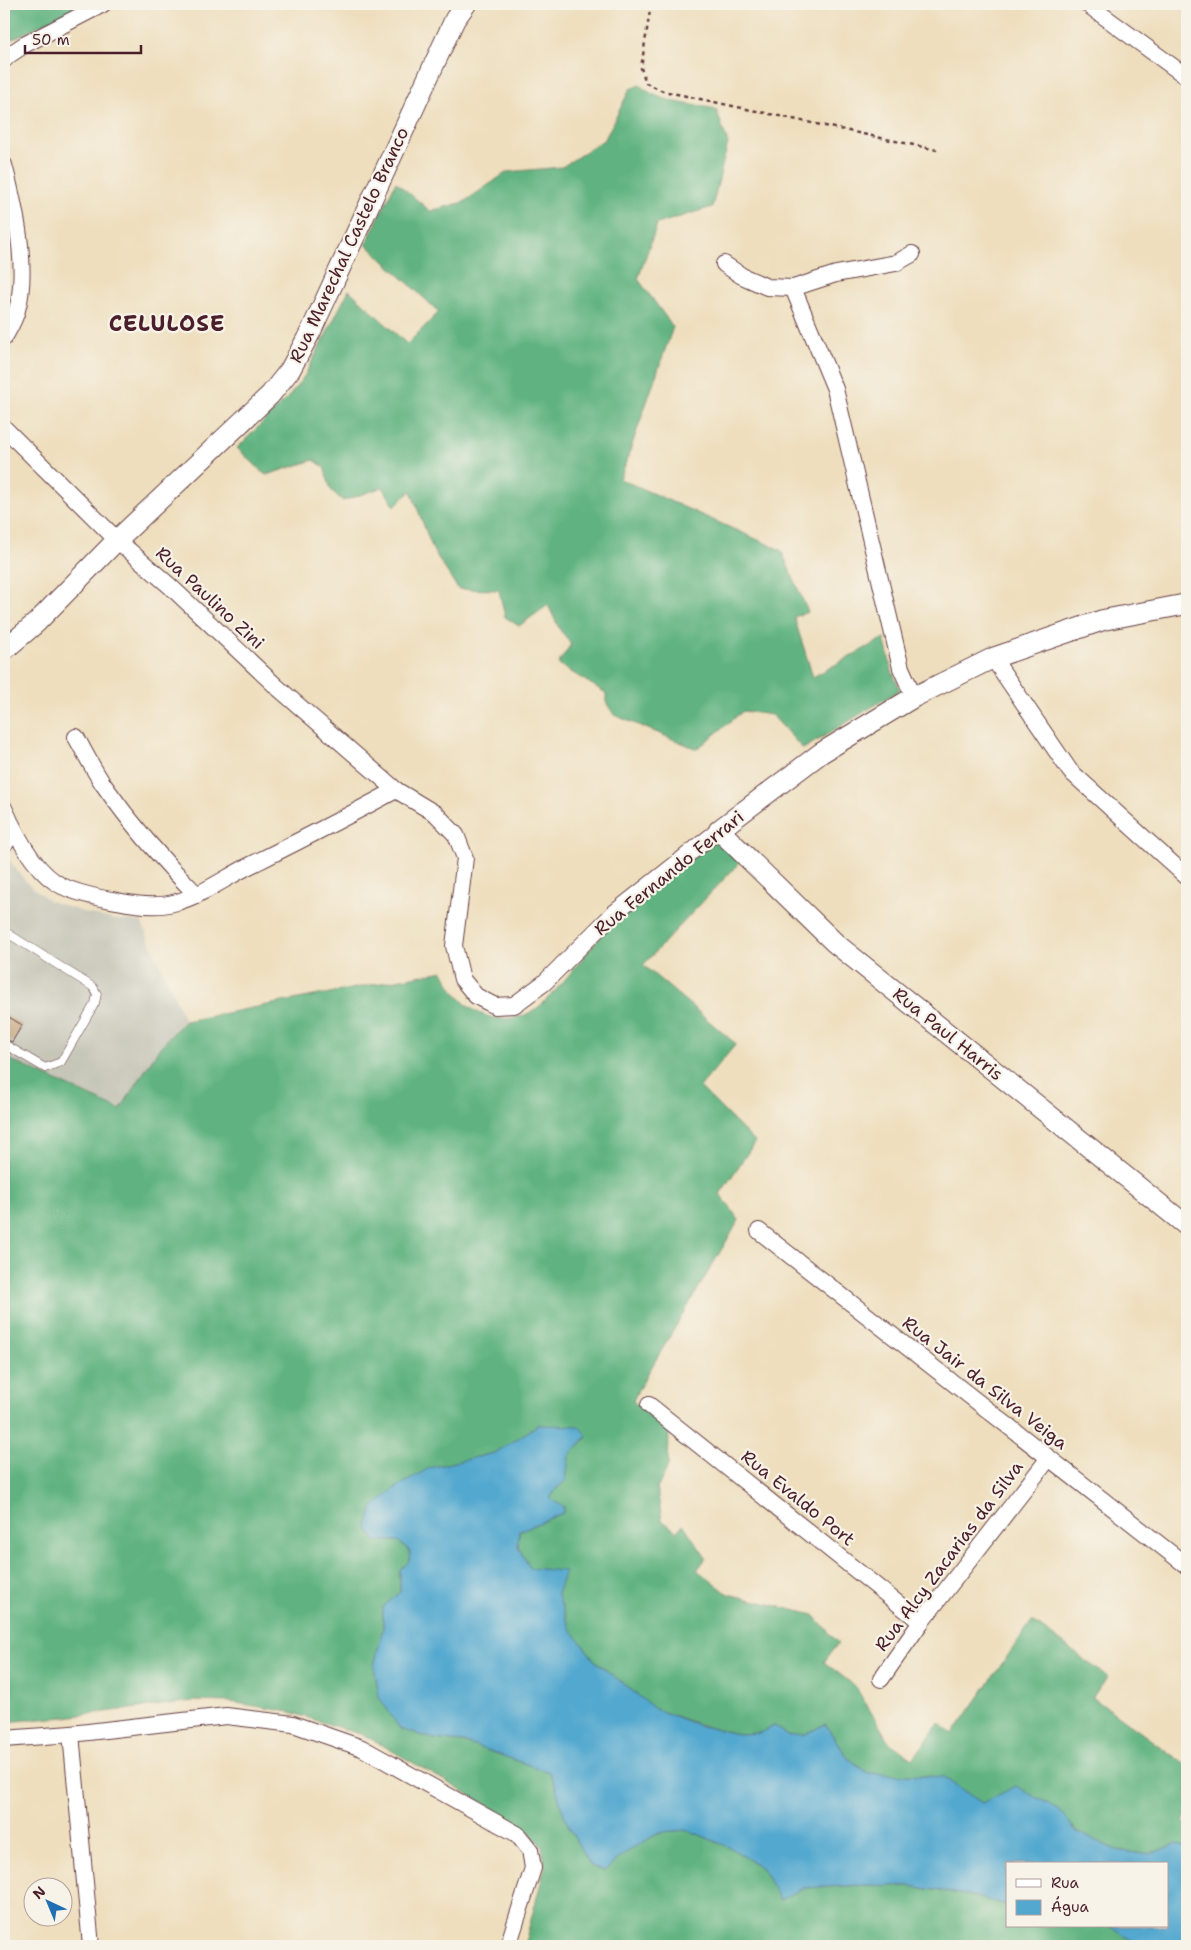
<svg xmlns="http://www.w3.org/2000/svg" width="1191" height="1950" font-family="'Shantell Sans',sans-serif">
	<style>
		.industrial { fill: #c5c5b8 }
		.forest { fill: #60b380; stroke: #556956 }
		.water { fill: #53a8cf; stroke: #4e647d }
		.building { fill: #c0a177 }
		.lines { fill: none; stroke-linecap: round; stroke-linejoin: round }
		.service-casing { stroke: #633c41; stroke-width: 9 }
		.minor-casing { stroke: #633c41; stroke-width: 18 }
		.tertiary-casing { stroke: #633c41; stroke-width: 22 }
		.path { stroke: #633c41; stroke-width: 2.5; stroke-dasharray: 4 4; stroke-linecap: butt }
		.service { stroke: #fff; stroke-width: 8 }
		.minor { stroke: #fff; stroke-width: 16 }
		.tertiary { stroke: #fff; stroke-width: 20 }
		.labels { text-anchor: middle; stroke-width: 4.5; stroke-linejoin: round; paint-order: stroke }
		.street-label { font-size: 18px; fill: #4a1f2b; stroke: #f7f3e8 }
		.district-label { font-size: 22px; font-weight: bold; letter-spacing: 1px; fill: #4a1f2b; stroke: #f7f3e8 }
	</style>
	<rect width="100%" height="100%" fill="#f7f3e8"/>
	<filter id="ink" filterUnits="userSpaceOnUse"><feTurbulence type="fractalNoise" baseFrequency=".02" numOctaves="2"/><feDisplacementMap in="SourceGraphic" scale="10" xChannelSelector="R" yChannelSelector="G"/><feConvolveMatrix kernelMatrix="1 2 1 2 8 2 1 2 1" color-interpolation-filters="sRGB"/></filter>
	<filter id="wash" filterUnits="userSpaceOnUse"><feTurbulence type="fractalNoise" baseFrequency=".0096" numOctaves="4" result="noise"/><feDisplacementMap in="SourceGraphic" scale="20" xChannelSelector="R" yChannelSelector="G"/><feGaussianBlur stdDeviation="1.12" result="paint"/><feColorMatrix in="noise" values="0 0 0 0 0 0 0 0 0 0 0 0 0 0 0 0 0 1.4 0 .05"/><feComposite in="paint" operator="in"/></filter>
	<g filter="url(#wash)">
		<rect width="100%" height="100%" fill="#eedebd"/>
		<path class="industrial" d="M4,854L29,885L50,901L86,913L116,920L141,921L185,1021L160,1047L120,1110L4,1057Z"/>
		<g class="forest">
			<path d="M4,4H84L4,43Z"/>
			<path d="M640,85C658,103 692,104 716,109L728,143L712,207L657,224L638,279L673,327L620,479L781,550L808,612L794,617L813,677L884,638L892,671L900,690L803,749L772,715L743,711L697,749L614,715L606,702V693L558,664L571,644L560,630L548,605L519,626L505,617L499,590L458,589L433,550L411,491L394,506L383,487L343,501L331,490L324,467L314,460L266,475L237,448L291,394L305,375L349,290L407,344L439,312L366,244L396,182L430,211L464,202L507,172L562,167L605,139L630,89Z"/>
			<path d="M717,839L740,862L643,965L736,1044L700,1087L755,1142L720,1194L739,1220L638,1390L633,1401L669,1432L668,1466L657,1489L662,1520L677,1532L683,1524L706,1558L697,1570L728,1594L814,1615L838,1643L824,1662L855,1686L890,1743L913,1759L939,1723L953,1734L1032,1621L1108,1677L1092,1697L1187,1766V1817L1183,1822L1187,1825V1848L1175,1844L1150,1855L1116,1850L1077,1832L1058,1809L982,1803L943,1777L868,1773L847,1757L825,1724L806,1734L788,1735L774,1726L760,1733L738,1734L707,1727L655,1709L595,1661L570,1628L557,1594L530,1568L518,1547L519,1531L563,1513L564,1507L550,1500L555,1490L566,1480L569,1456L587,1437L538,1425L495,1453L429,1468L398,1541L410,1551L409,1561L400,1571V1592L383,1607V1628L374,1666L434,1739L463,1742L549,1772C557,1787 557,1794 562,1809C568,1829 581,1849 591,1866L603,1871L627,1852L660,1832L688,1830L731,1848L762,1868L780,1900L803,1888L866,1885L909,1886L973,1896L1007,1905V1926H1109L1119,1931L1138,1946H524L545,1867L542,1847L524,1826L366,1736L290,1712L231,1702L194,1701L65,1717L4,1722V1057L120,1110L160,1047L185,1021L443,971C449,983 456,996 467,1005C489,1024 523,1023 543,1003C571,977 591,943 619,918C650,890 685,865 717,839Z"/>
		</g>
		<path class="water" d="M538,1425L579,1426L587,1436L569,1456L566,1480L555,1490L550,1499L564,1507L563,1513L519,1531L518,1547L530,1568L565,1571L557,1594L570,1628L595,1661L655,1709L701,1726L738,1734L760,1733L774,1726L788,1735L806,1734L825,1724L847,1757L868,1773L943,1777L982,1803L1016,1786L1058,1809L1077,1832L1116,1850L1150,1855L1176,1844L1187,1848V1946H1138L1119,1931L1109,1926H1167V1864H1007V1905L973,1896L909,1886L866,1885L803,1888L780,1900L762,1868L731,1848L688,1830L660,1832L627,1852L604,1871L591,1866C581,1849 568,1829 562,1809C557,1794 557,1787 549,1772L463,1742L434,1739L400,1729L379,1697L374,1666L383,1628V1607L400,1592V1571L409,1561L410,1551L398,1541H375L367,1527L373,1507L394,1489L429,1468L495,1453Z"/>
		<g id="blocks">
			<path class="building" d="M4,1014L22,1025L12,1042L4,1038Z"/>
		</g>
	</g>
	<g filter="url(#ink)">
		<use href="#blocks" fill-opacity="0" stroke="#633c41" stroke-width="1"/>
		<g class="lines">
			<g class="service-casing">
				<g id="service">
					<path d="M4,851L17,836"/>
					<path d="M4,931L93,987L97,994L95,1003L61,1062L45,1068L4,1044"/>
				</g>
			</g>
			<g class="minor-casing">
				<g id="minor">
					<path d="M1087,4L1187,77"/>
					<path d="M4,60L9,55L24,45L103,4"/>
					<path d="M4,165C15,207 29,268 17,310C15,319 9,329 4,338"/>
					<path d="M912,254L896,263L836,274L793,288L835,389L901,668L914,697"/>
					<path d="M724,264L742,276L767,287L793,288"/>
					<path d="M4,428L117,540L171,587L277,687L396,790L436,814L456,835L465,858L454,946L462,979L476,996L495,1006L514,1005L544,983L614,913L719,830"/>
					<path d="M993,658L1070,771L1187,877"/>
					<path d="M76,737C85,753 93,769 103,784C131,824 163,861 197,895"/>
					<path d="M4,808C15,833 35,873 62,886C79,894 99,898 117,901C136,905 158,908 177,902C205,894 229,875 255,863C303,839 350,815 396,790"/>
					<path d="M759,1231L1187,1566"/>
					<path d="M649,1405L921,1622"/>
					<path d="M881,1679L921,1622L1049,1458"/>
					<path d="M71,1734L91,1946"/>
					<path d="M4,1739L71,1734L226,1716L293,1724L362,1748L517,1834L530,1850L533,1868L508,1946"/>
				</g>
			</g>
			<g class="tertiary-casing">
				<g id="tertiary">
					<path d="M1187,604L1103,620L993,658L914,697L821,753L719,830L835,943L1187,1226"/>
					<path d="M4,650L36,623L117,540L270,395L290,370L311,331L455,19L466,4"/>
				</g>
			</g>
			<path class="path" d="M651,4L641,68L646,83L663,91L937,150"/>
			<use href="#service" class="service"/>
			<use href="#minor" class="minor"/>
			<use href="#tertiary" class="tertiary"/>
		</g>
	</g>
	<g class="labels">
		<g class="street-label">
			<text transform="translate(349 245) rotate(-65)" y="6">Rua Marechal Castelo Branco</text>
			<text transform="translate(210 598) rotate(43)" y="6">Rua Paulino Zini</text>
			<text transform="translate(669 873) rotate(-39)" y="6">Rua Fernando Ferrari</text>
			<text transform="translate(948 1034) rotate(39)" y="6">Rua Paul Harris</text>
			<text transform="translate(985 1383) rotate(38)" y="6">Rua Jair da Silva Veiga</text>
			<text transform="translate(798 1498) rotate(39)" y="6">Rua Evaldo Port</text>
			<text transform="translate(949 1556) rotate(-53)" y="6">Rua Alcy Zacarias da Silva</text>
		</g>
		<g class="district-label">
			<text x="167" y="331">CELULOSE</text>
		</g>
	</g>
	<rect width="1191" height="1950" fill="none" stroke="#f7f3e8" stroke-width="20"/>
	<rect x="1006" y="1862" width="162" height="65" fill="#f7f3e8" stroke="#b29e9c"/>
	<rect x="1016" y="1879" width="25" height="8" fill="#ffffff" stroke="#b29e9c"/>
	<text x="1051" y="1888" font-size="15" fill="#4a1f2b">Rua</text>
	<rect x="1016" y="1900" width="25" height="15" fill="#53a8cf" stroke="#b29e9c"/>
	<text x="1051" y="1912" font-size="15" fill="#4a1f2b">Água</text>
	<g transform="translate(48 1902) rotate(316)"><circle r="24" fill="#f7f3e8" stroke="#b29e9c"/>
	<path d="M0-4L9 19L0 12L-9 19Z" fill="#1f6fb2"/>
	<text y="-8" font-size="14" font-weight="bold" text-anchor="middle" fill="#4a1f2b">N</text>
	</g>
	<path d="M25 45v8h116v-8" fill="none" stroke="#4a1f2b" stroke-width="2.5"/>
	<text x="32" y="45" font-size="15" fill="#4a1f2b" stroke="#f7f3e8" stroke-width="4" paint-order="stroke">50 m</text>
</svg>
